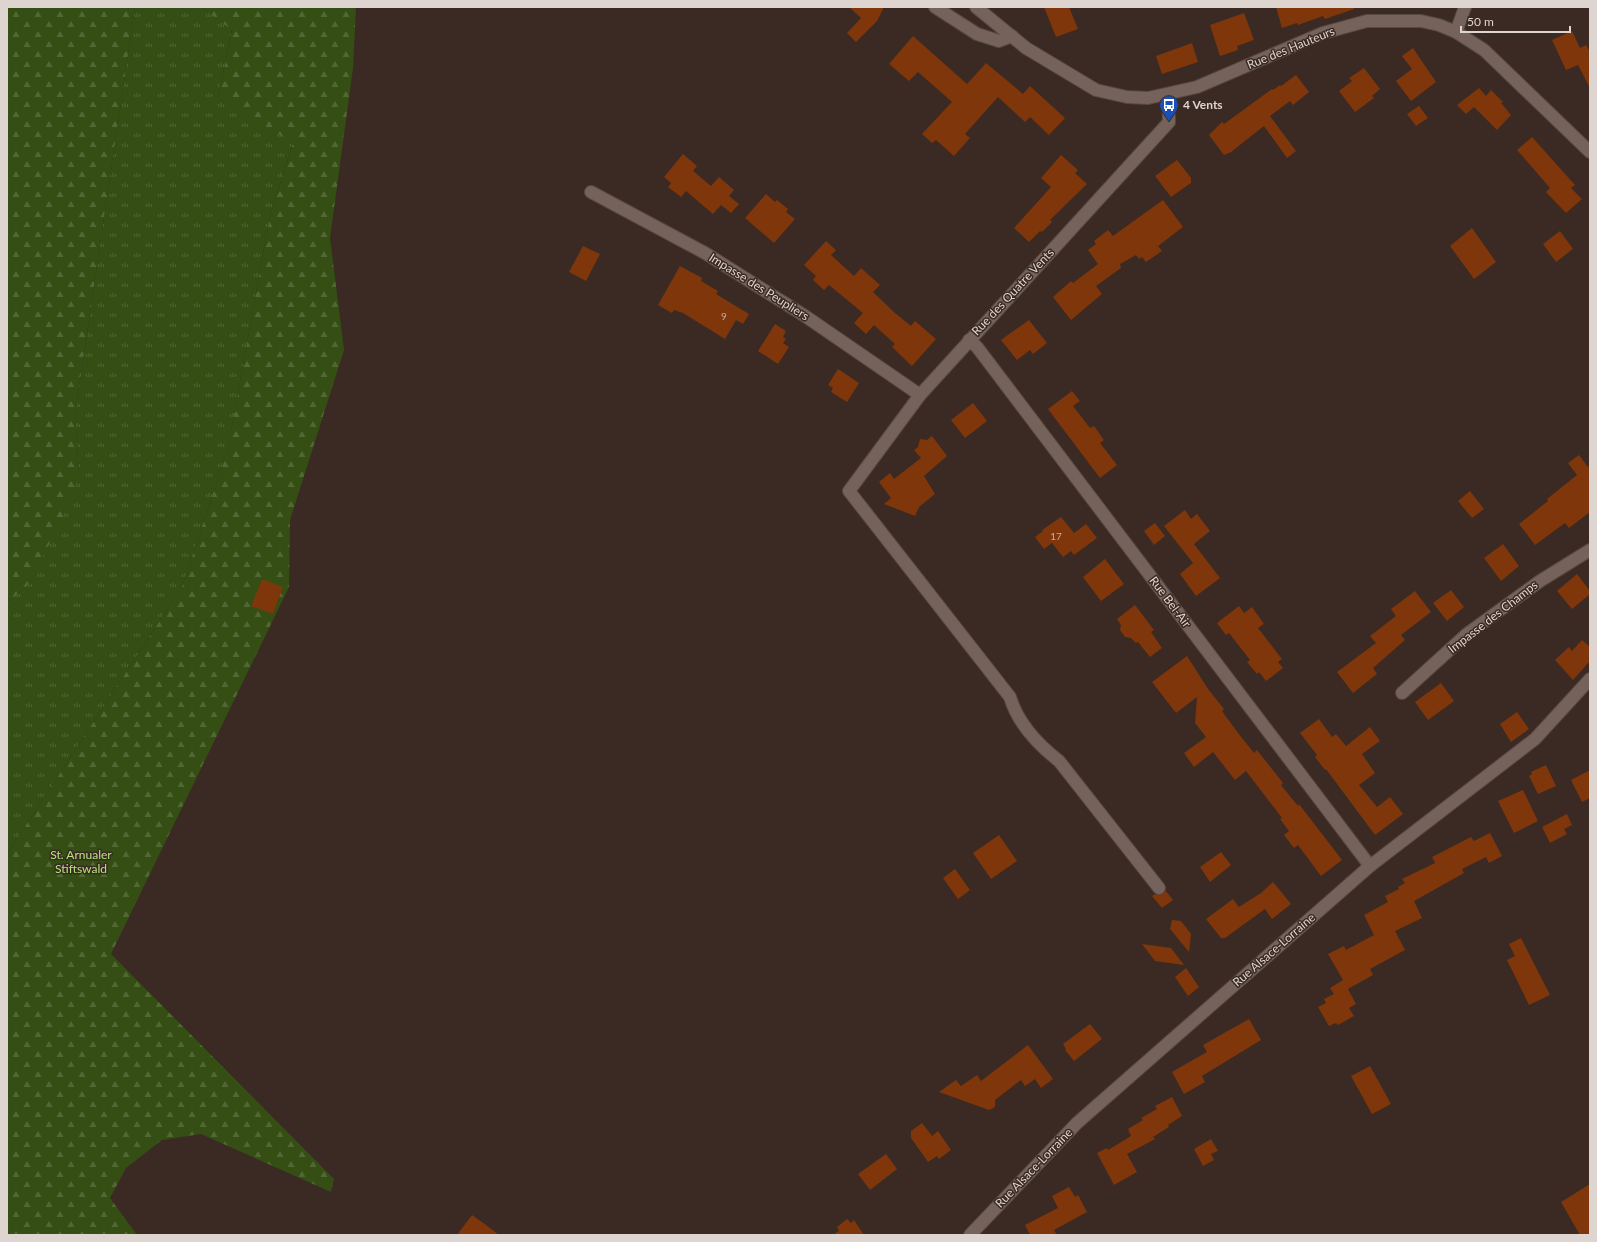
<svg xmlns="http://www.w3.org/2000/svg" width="1597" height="1242" font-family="Lato,sans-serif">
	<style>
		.grass { fill: url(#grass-tufts) }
		.forest { fill: url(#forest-firs) }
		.building { fill: #7f360a }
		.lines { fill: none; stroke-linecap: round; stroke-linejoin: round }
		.minor-casing { stroke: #564943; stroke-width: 14 }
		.minor { stroke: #75625a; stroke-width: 12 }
		.labels { text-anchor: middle; stroke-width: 3; stroke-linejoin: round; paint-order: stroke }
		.number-label { font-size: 10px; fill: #c7ad9e }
		.street-label { font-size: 12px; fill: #dfd5d0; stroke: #3a2a23 }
		.poi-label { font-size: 12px; font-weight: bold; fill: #dfd5d0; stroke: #3a2a23; text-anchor: start }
		.park-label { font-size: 12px; fill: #b2e57d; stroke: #3a2a23 }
	</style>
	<defs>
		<pattern id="grass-tufts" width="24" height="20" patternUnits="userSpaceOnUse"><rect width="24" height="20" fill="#344e13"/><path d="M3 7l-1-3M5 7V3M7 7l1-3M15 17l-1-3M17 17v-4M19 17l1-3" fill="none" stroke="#516734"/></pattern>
		<pattern id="forest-firs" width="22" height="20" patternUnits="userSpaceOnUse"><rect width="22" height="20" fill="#344e13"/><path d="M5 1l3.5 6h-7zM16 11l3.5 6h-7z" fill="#516734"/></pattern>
	</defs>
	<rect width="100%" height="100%" fill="#3a2a23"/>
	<path class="grass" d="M135,7H201L232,29L218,97L293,142L270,216L228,448L182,587L7,854V603L30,583L79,474L75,415Z"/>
	<g class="forest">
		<path d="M7,7H135L75,415L79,474L65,512L30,583L7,603Z"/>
		<path d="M201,7H356L353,68L330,238L344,350L290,520L289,587L111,954L334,1179L331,1192L201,1134L162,1140L126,1168L110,1198L137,1235H7V854L182,587L228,448L270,216L293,143L218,97L232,30Z"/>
	</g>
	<g class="building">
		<path d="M849,7H884L877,21L856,42L847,33L861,18Z"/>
		<path d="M1044,7H1069L1078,29L1056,37Z"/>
		<path d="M1276,7H1354V9L1325,19L1323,16L1298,25L1297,23L1282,28Z"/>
		<path d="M1244,13L1254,40L1237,46L1238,50L1220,56L1210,25Z"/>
		<path d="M1572,31L1580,48L1586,45L1590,52V88L1578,65L1566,70L1552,40Z"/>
		<path d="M913,36L967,84L986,63L1023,94L1030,86L1065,118L1049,135L1030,117L1025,122L998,97L965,134L970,138L954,156L936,140L932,143L922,134L952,102L918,72L909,81L889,64Z"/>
		<path d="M1192,43L1198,62L1162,74L1156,56Z"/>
		<path d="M1413,48L1436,82L1411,101L1396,81L1412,69L1402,56Z"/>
		<path d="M1364,68L1380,89L1372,96L1374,98L1355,112L1339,91L1352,81L1349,78Z"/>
		<path d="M1296,75L1309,92L1293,105L1290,101L1270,116L1296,151L1287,158L1264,126L1231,152L1224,155L1209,135L1222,122L1224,124L1272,89L1273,90L1280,85L1281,86Z"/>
		<path d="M1479,88L1486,96L1491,90L1503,102L1501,103L1511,115L1497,130L1474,107L1466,114L1457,105Z"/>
		<path d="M1419,106L1428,118L1416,126L1407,114Z"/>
		<path d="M1532,137L1575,185L1571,188L1582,199L1566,213L1546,192L1550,188L1517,150Z"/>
		<path d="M683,154L697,166L693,171L711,186L719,177L734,190L729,196L739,204L731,213L721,205L713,214L686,191L681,197L668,187L671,183L664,177Z"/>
		<path d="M1061,155L1078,170L1075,173L1087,184L1050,220L1052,222L1042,232L1040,231L1029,242L1014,228L1051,187L1041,178Z"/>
		<path d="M1177,160L1191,178V183L1171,197L1155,176Z"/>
		<path d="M766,194L775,202L777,200L788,209L786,212L795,219L774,243L745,218Z"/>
		<path d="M1163,200L1183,227L1158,246L1162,251L1146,262L1142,257L1139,259L1136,255L1120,264L1121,268L1096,286L1102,294L1071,320L1053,297L1071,281L1073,283L1098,264L1088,250L1096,244L1094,241L1108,230L1113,236Z"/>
		<path d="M1472,228L1496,262L1474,279L1450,246Z"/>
		<path d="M1560,231L1573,249L1556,262L1543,244Z"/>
		<path d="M826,241L836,250L831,255L854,276L861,268L880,285L873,292L895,313L911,326L915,321L936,339L912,366L892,347L895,344L874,325L866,334L854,323L863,313L829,285L824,290L813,280L816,276L804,265Z"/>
		<path d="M583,246L600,254L586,281L569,272Z"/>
		<path d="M680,266L702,278L701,281L718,291L716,294L749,314L743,324L736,320L725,339L683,313L674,310L672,313L658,305Z"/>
		<path d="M1029,320L1047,343L1033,354L1030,350L1017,360L1001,340Z"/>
		<path d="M775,324L786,331L783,337L786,339L783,343L789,347L778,364L758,351Z"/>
		<path d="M838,369L859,383L847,402L831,392L833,388L828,385Z"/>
		<path d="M1072,391L1080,401L1073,406L1090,428L1094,426L1104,440L1100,443L1117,465L1100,478L1048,409Z"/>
		<path d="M973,403L987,421L965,438L951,420Z"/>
		<path d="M932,436L947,456L924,476L935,494L919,507L915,516L884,504L891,498L879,482L890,473L894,479L921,458L914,450L918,447L920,439L927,440Z"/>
		<path d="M1579,455L1588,467L1590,465V512L1569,528L1565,523L1535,545L1519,524L1548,501L1547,499L1577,475L1568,463Z"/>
		<path d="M1470,491L1484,509L1472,518L1458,501Z"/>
		<path d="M1185,510L1191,519L1197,514L1210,531L1194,544L1220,578L1196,596L1180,574L1193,563L1164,526Z"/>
		<path d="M1061,517L1074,533L1086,524L1097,538L1074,555L1071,551L1063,557L1052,543L1044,549L1035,537L1043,531L1042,530Z"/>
		<path d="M1155,523L1165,536L1154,545L1144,531Z"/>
		<path d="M1503,544L1519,566L1501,581L1484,558Z"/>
		<path d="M1105,559L1124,584L1101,601L1083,577Z"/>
		<path d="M1577,574L1590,591V594L1572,609L1557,591Z"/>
		<path d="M262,579L283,587L273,614L251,606Z"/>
		<path d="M1451,590L1464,607L1447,621L1433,603Z"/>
		<path d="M1415,591L1431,612L1401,635L1405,640L1373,668L1377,674L1353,693L1337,672L1376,643L1370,636L1396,616L1391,609Z"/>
		<path d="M1135,605L1154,630L1151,632L1162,648L1150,657L1138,642L1136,643L1131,638L1125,637L1120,630L1121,625L1117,619Z"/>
		<path d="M1239,606L1244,613L1252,607L1264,624L1258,628L1282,659L1278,662L1283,668L1266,681L1259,672L1257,674L1247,662L1250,660L1229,633L1226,635L1217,623Z"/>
		<path d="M1582,640L1590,647V661L1573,680L1555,660L1569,647L1572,651Z"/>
		<path d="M1187,656L1208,689L1224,709L1222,711L1238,733L1254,753L1257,750L1283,783L1281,785L1298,806L1299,804L1342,860L1321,876L1298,845L1294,848L1284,835L1289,831L1280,819L1282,818L1246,771L1235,780L1213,752L1194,767L1184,753L1206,737L1195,723L1197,697L1176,713L1152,682Z"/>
		<path d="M1441,683L1454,701L1428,720L1415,702Z"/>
		<path d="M1517,712L1529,729L1511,742L1500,724Z"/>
		<path d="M1319,719L1332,737L1336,734L1346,746L1370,727L1380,741L1362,754L1375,773L1359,785L1377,807L1390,797L1403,814L1375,835L1326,769L1325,770L1315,757L1317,755L1300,733Z"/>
		<path d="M1546,765L1556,786L1538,794L1529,776L1532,774L1531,772Z"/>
		<path d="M1590,770V798L1582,802L1571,780Z"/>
		<path d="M1523,790L1538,821L1514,833L1498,801Z"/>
		<path d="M1567,814L1572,825L1564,829L1567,834L1550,843L1542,827Z"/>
		<path d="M1490,833L1502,856L1489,863L1486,857L1462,869L1464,873L1414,901L1422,918L1395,931L1405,950L1370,969L1373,975L1348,989L1356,1004L1349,1008L1354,1016L1338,1025L1336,1023L1329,1026L1318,1007L1326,1003L1324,999L1334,994L1330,988L1343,980L1328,954L1344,946L1346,950L1374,935L1364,915L1388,902L1385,896L1399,889L1398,887L1405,883L1402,879L1435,863L1432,857L1471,837L1474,841Z"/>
		<path d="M999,835L1017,861L991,879L973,853Z"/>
		<path d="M1221,852L1231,865L1210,882L1200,867Z"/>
		<path d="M955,869L970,890L958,899L943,878Z"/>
		<path d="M1273,882L1291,904L1272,919L1265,909L1225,938H1221L1206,919L1233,899L1239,907L1261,893Z"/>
		<path d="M1166,891L1173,900L1162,908L1152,896L1155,894L1160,895Z"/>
		<path d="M1172,920L1181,921L1191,934L1189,952L1170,929Z"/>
		<path d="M1521,938L1550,995L1529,1005L1507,960L1515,956L1509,944Z"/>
		<path d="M1142,944L1171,948L1184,965L1155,961Z"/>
		<path d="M1186,968L1199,987L1188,996L1175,977Z"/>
		<path d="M1249,1019L1261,1040L1202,1076L1205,1082L1184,1094L1172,1072L1207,1052L1203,1045Z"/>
		<path d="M1090,1024L1102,1039L1074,1061L1065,1050L1066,1049L1063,1044Z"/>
		<path d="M1028,1045L1053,1079L1041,1088L1035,1079L1025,1086L1021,1080L995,1100V1107L989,1110L939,1092L956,1080L961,1086L977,1075L981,1081Z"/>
		<path d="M1370,1066L1391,1104L1372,1114L1351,1076Z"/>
		<path d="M1172,1097L1182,1116L1168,1125L1169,1127L1153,1137L1155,1139L1127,1154L1137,1172L1114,1185L1097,1153L1107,1148L1108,1150L1131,1136L1128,1129L1143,1120L1141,1118L1157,1109L1155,1106Z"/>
		<path d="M922,1123L932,1136L938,1131L951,1150L939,1159L937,1156L928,1162L911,1138V1131Z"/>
		<path d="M1211,1139L1218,1151L1211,1154L1214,1160L1203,1166L1194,1149Z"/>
		<path d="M886,1154L897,1169L870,1190L858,1174Z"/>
		<path d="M1590,1184V1235H1580L1561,1202Z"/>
		<path d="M1069,1187L1075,1197L1078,1195L1087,1212L1054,1230L1057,1235H1030L1025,1225L1058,1208L1052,1196Z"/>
		<path d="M472,1215L486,1225L499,1235H457Z"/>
		<path d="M847,1219L851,1223L854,1220L864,1235H833L839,1231L837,1227Z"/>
	</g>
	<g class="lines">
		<g class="minor-casing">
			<g id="minor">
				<path d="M935,7L977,34L999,41L1012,36"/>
				<path d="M976,7L1026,48L1096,90L1127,97L1148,98L1197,87L1323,33L1367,21H1421L1439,25L1456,32L1484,50L1590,152"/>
				<path d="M1456,32L1465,7"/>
				<path d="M591,192L705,253L805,316L920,395"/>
				<path d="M969,340L977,347L1370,866"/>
				<path d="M1402,693L1467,634L1540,581L1590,550"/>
				<path d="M1159,888L1059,761C1037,744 1018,724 1010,697L849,491L920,395L1169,122L1168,94"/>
				<path d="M970,1235L1077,1123L1370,866L1535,739L1590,679"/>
			</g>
		</g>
		<use href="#minor" class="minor"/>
	</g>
	<defs>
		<g id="bus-pin" transform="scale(1)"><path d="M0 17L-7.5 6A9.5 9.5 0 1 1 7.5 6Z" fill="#1a4fb4" stroke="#3a2a23"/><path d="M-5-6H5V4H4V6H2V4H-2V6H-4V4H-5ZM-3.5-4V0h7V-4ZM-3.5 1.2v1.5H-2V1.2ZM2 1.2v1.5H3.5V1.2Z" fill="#fff"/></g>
	</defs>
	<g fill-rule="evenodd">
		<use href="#bus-pin" x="1169" y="105"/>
	</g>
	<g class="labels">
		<g class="number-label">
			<text x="724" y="320">9</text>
			<text x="1056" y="540">17</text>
		</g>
		<g class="street-label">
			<text transform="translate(1291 48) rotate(-22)" y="4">Rue des Hauteurs</text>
			<text transform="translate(759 287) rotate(32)" y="4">Impasse des Peupliers</text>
			<text transform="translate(1013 292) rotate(-47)" y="4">Rue des Quatre Vents</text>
			<text transform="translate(1170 602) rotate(53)" y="4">Rue Bel-Air</text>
			<text transform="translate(1493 617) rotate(-38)" y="4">Impasse des Champs</text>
			<text transform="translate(1274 950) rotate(-41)" y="4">Rue Alsace-Lorraine</text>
			<text transform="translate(1034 1168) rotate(-46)" y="4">Rue Alsace-Lorraine</text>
		</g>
		<g class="poi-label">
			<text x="1183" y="109">4 Vents</text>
		</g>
		<g class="park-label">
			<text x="81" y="859">St. Arnualer<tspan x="81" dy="14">Stiftswald</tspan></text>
		</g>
	</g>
	<rect width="1597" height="1242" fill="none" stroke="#dfd5d0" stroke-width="16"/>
	<path d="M1461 26v6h109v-6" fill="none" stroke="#dfd5d0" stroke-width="2"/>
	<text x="1467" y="26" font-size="12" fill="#dfd5d0" stroke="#3a2a23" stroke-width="3" paint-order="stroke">50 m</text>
</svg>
